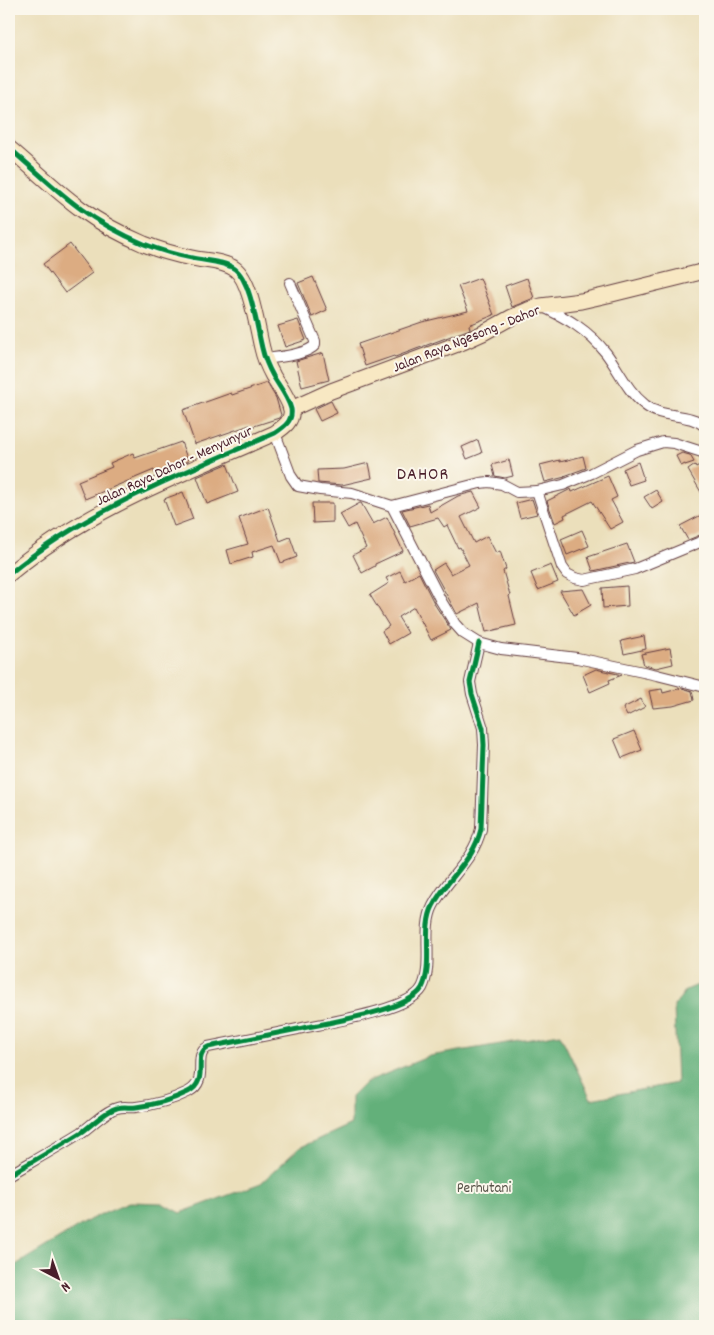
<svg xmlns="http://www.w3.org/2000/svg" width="714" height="1335" font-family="Dekko,sans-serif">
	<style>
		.forest { fill: #63b07a; stroke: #566852 }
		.building { fill: #dcac82 }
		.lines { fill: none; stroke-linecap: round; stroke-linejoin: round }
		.street-casing { stroke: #623c41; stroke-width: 12 }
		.secondary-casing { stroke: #623c41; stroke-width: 17 }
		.street { stroke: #fff; stroke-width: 10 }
		.secondary { stroke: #f8e8c3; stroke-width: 15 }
		.cycleway-casing { stroke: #fbf7ec; stroke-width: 8 }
		.cycleway { stroke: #00873e; stroke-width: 5 }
		.labels { text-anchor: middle; stroke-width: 4; stroke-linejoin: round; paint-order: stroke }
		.street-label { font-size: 15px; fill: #4a1f2b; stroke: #fbf7ec }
		.park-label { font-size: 15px; fill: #585349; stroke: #fbf7ec }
		.quarter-label { font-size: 18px; letter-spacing: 1px; fill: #4a1f2b; stroke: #fbf7ec }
	</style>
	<rect width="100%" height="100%" fill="#fbf7ec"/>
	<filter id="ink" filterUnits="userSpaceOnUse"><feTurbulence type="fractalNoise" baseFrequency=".02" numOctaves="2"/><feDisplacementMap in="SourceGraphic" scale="10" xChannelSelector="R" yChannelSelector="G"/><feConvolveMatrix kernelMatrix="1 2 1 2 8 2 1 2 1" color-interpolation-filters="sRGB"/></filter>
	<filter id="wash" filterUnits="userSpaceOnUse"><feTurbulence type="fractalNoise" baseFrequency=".0096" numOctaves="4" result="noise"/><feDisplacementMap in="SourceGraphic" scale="20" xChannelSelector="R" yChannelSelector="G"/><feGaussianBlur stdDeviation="1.12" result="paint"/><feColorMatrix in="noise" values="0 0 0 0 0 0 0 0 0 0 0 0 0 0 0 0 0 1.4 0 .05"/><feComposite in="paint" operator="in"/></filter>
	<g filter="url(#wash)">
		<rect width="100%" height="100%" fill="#ebdfbb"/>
		<path class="forest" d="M705,982V1326H9V1269L91,1219L131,1202L162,1203L180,1213L261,1183L299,1148L351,1124V1097L366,1082L430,1056L560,1034L591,1099L677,1083L674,1006L686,990Z"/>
		<g id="blocks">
			<g class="building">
				<path d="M70,244L92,273L65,293L43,264Z"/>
				<path d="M313,277L327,310L312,317L298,283Z"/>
				<path d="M480,278L494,315L469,325L470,329L459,333L395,357L394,356L365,366L358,344L422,322L468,311L458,286Z"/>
				<path d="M527,278L534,298L512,307L505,286Z"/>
				<path d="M298,320L306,340L285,347L278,326Z"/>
				<path d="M323,353L329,380L302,387L296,361Z"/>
				<path d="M267,383L276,398L281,415L279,418L251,427L250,425L195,444L183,410L231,393L232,395Z"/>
				<path d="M331,401L337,413L320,421L314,409Z"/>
				<path d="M478,440L482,453L467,459L462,447Z"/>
				<path d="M181,442L188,461L155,474L154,470L85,499L78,481L112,467L110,463L133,453L135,458Z"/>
				<path d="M682,453L690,455L694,462L685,465V464L681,466L676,456Z"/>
				<path d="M583,456L586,468L564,476L565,477L545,482L540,465L560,460V462Z"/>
				<path d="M509,460L513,476L505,478L495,476L492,465Z"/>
				<path d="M638,462L644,480L629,485L623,469Z"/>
				<path d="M705,462V499L688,470L695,465L696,467Z"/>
				<path d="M369,463L372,478L342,485L318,483L317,470L344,469Z"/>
				<path d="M227,464L238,492L207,504L197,477Z"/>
				<path d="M608,476L617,497L611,500L623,522L610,529L592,501L564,515L565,518L555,523L547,501L571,489L572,492Z"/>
				<path d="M656,490L663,502L652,509L644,497Z"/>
				<path d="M183,492L193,519L174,526L164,499Z"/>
				<path d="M473,492L481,507L461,517L474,543L487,536L496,553L500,551L506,569L503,571L510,595L509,596L516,625L486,632L479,603L457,614L433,570L444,563L451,574L469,565L460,547L458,548L447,525L444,527L438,518L410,526L402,510L428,504L430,512L458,496Z"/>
				<path d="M532,499L537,514L520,518L516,503Z"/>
				<path d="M312,503H333V522L313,523Z"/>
				<path d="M360,503H361L373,524L387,517L403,551L375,564V566L362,573L353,555L366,548L355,524L348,528L340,514Z"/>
				<path d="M268,507L280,541L290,537L297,557L281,563L274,545L252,552L253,557L231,564L227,550L248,544L239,518Z"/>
				<path d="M705,513V533L688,540L680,526Z"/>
				<path d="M582,530L589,546L567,555L561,539Z"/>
				<path d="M627,544L634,562L593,571L588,557Z"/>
				<path d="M551,565L558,582L538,590L531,573Z"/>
				<path d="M400,571L405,581L419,573L435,605L451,630L431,640L414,607L398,617L408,633L389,644L382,631L389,626L370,595L389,583L386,578Z"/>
				<path d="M627,586L628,606L603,608L602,588Z"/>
				<path d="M583,589L591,605L574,615L560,591Z"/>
				<path d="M644,636L646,649L624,654L621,641Z"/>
				<path d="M670,648L673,664L656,668L644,665L641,654Z"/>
				<path d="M596,669L600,670L622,675L609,680L610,683L590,692L583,675Z"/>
				<path d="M682,688L692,691L694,700L673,706L653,708L649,691L662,689L663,693Z"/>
				<path d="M641,699L645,707L627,716L623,708Z"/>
				<path d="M634,731L642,750L622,758L614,739Z"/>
			</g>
		</g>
	</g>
	<g filter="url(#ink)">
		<use href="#blocks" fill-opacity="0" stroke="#623c41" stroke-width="1"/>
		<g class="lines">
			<g class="street-casing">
				<g id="street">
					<path d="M541,306C567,318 588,330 606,353C619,370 627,391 645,405C662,419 688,412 705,426"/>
					<path d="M266,359C278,357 307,355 315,345V341L290,283"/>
					<path d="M275,433L291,476L298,486L320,490L352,493L392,506L441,601L455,624L463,633L479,643L501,649L577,658L601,663L657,675L705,687"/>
					<path d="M537,491L562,567L567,574L575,578L584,580L635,569L705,540"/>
					<path d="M392,506L480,483L489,482L502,484L517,492L537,491L563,485L592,473L637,450L663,442L674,443L705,453"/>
					<path d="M9,1175C33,1161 58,1147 82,1132C92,1125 105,1111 117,1108C123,1106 130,1108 136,1107C153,1105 172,1100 188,1092C211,1080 191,1056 208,1047C238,1041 268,1035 298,1029C324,1023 409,1011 422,988C434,965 421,929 433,906C447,878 473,862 481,829L484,745L483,728L472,694L470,682L479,643"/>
				</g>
			</g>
			<g class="secondary-casing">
				<g id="secondary">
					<path d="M9,148C33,168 56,191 81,209C100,223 123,235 144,244C159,250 176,255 192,258C205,261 224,261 235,269C251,281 257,328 262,348C264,357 268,367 273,376C279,386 288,397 291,409C293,421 284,427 275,433C182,474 89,508 9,574"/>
					<path d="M291,409L331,391L463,342L483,333L512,317L528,310L541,306L581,301L612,294L705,271"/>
				</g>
			</g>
			<use href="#street" class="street"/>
			<use href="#secondary" class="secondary"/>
			<g class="cycleway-casing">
				<g id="cycleway">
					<path d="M9,148C33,168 56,191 81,209C100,223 123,235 144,244C159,250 176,255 192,258C205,261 224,261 235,269C251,281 257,328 262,348C264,357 268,367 273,376C279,386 288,397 291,409C293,421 284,427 275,433C182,474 89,508 9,574"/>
					<path d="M9,1175C33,1161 58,1147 82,1132C92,1125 105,1111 117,1108C123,1106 130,1108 136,1107C153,1105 172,1100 188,1092C211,1080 191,1056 208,1047C238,1041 268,1035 298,1029C324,1023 409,1011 422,988C434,965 421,929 433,906C447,878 473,862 481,829L484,745L483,728L472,694L470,682L479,643"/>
				</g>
			</g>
			<use href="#cycleway" class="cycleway"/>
		</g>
	</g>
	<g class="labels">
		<g class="street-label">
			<text transform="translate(466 338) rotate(-22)" y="5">Jalan Raya Ngesong - Dahor</text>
			<text transform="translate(174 465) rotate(-25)" y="5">Jalan Raya Dahor - Menyunyur</text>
		</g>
		<g class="park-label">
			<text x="484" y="1192">Perhutani</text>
		</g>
		<g class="quarter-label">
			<text x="423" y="479">DAHOR</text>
		</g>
	</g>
	<rect width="714" height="1335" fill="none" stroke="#fbf7ec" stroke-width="30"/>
	<g transform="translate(58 1278) rotate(139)" stroke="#fbf7ec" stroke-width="4" paint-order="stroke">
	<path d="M0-4L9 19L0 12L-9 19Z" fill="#4a1f2b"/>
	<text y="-8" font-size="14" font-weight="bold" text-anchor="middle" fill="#4a1f2b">N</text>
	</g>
</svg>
